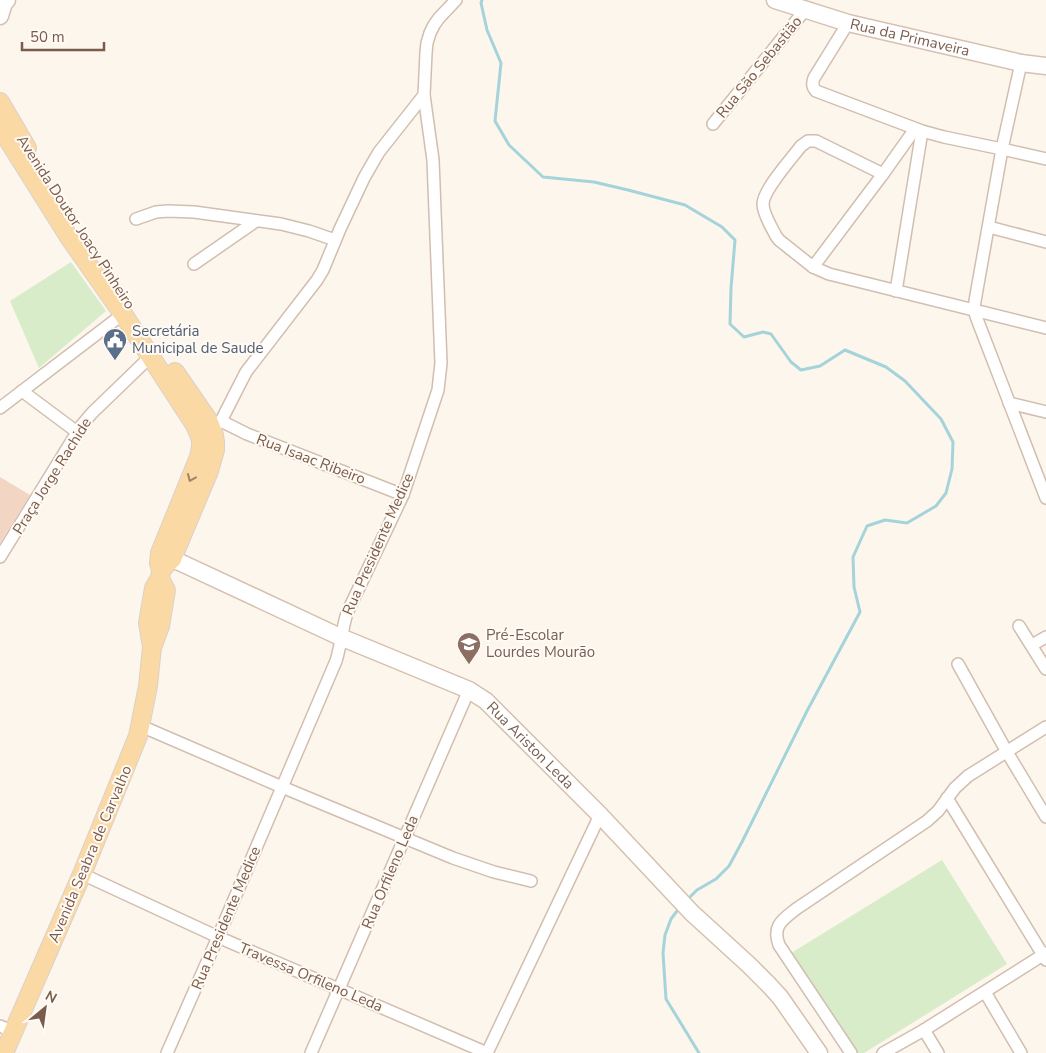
<svg xmlns="http://www.w3.org/2000/svg" width="1046" height="1053" font-family="'Nunito Sans',sans-serif">
	<style>
		.green { fill: #d8ecc9 }
		.lines { fill: none; stroke-linecap: round; stroke-linejoin: round }
		.stream { stroke: #a5d3da; stroke-width: 3 }
		.building { fill: #f3d5c3 }
		.street-casing { stroke: #d1beb0; stroke-width: 14 }
		.secondary-casing { stroke: #d6c0b0; stroke-width: 19 }
		.primary-casing { stroke: #dad1cd; stroke-width: 20 }
		.street { stroke: #fff; stroke-width: 11 }
		.secondary { stroke: #fff; stroke-width: 16 }
		.primary { stroke: #fbd9a5; stroke-width: 18 }
		.oneway { stroke: #a18267 }
		.labels { text-anchor: middle; stroke-width: 4; stroke-linejoin: round; paint-order: stroke }
		.street-label { font-size: 15px; fill: #7a5c4d; stroke: #fffaf3 }
		.service-label { font-size: 15px; fill: #4e5e75; stroke: #fffaf3; text-anchor: start }
		.education-label { font-size: 15px; fill: #785e54; stroke: #fffaf3; text-anchor: start }
	</style>
	<rect width="100%" height="100%" fill="#fdf6ec"/>
	<g class="green">
		<path d="M71,262L106,311L39,368L10,301Z"/>
		<path d="M942,860L1007,964L864,1053H850L788,955Z"/>
	</g>
	<g class="lines">
		<g class="stream">
			<path d="M482,0L481,3L487,30L501,63L495,121L509,145L543,177L594,182L628,190L685,205L722,227L735,240L731,288L730,324L744,337L763,332L771,334L791,362L801,370L820,366L845,350L886,367L905,381L941,419L953,442L952,469L946,493L936,506L907,523L885,520L867,526L853,557L854,587L860,612L807,711L743,840L729,866L716,879L697,890L686,901"/>
			<path d="M680,907L671,919L665,935L663,953L666,999L699,1053"/>
		</g>
	</g>
	<path class="building" d="M0,477L30,495L0,543Z"/>
	<g class="lines">
		<g class="street-casing">
			<g id="street">
				<path d="M848,23L814,78C812,83 812,87 816,91L922,131L944,137L1002,149L1046,159"/>
				<path d="M1021,63L1002,149L975,301L974,310L977,319L1046,498"/>
				<path d="M713,124L805,10"/>
				<path d="M883,174L816,141H808L801,146C792,158 763,190 763,204C763,214 772,228 776,236L779,240L813,267L829,274L1046,328"/>
				<path d="M136,219L156,212L168,211L194,212L281,224L309,231L335,240"/>
				<path d="M989,227L1046,242"/>
				<path d="M194,264L256,221"/>
				<path d="M813,267L883,174L915,129"/>
				<path d="M896,291L922,131"/>
				<path d="M22,391L77,432"/>
				<path d="M1009,403L1046,412"/>
				<path d="M0,408L123,314"/>
				<path d="M221,421L247,434L403,495"/>
				<path d="M205,430L212,428L221,421L246,372L317,280L323,270L340,229L364,178L372,164L379,152L424,95L426,53L427,43L430,33L434,25L439,18L456,0"/>
				<path d="M0,557L81,426L92,413L151,356"/>
				<path d="M1019,626L1046,669"/>
				<path d="M1032,645L1046,637"/>
				<path d="M958,664L1007,752L1046,817"/>
				<path d="M141,726L282,787L453,858L494,872L531,881"/>
				<path d="M947,798L1046,960"/>
				<path d="M82,874L218,937L487,1053"/>
				<path d="M985,992L1021,1053"/>
				<path d="M0,1026L14,1032"/>
				<path d="M924,1030L938,1053"/>
				<path d="M167,1053L218,937L336,661C341,645 342,629 347,613L403,495L438,390L441,363L433,160L424,95"/>
				<path d="M311,1053L469,690"/>
				<path d="M487,1053L600,815"/>
				<path d="M851,1053L779,945C772,926 782,920 796,909L927,821L938,811L955,788L968,776L1046,727"/>
				<path d="M883,1053L924,1030L1046,953"/>
			</g>
		</g>
		<g class="secondary-casing">
			<g id="secondary">
				<path id="s1" d="M775,0L848,23L1021,63L1046,66"/>
				<path d="M0,16L4,3L7,0"/>
				<path id="s2" d="M160,553L338,636L469,690L486,701L600,815L692,913L749,965L767,983L780,997L819,1053"/>
			</g>
		</g>
		<g class="primary-casing">
			<g id="primary">
				<path d="M0,102L27,148"/>
				<path d="M0,127L69,237L123,314L195,425L201,439V447L199,457L160,553L159,563L161,570L160,578L154,588L148,623L152,647L148,686L138,736L82,874L4,1053"/>
				<path d="M161,570L172,559L209,471L215,450V442L214,435L208,420L175,372"/>
				<path d="M153,645L160,626L166,590L160,579"/>
			</g>
		</g>
		<use href="#street" class="street"/>
		<use href="#secondary" class="secondary"/>
		<use href="#primary" class="primary"/>
	</g>
	<defs><path id="oneway-chevron" d="M-2-3.5L2.5 0L-2 3.5" fill="none" stroke-width="1.6" stroke-linecap="round" stroke-linejoin="round" transform="scale(1.25)"/></defs>
	<use class="oneway" href="#oneway-chevron" transform="translate(191 478) rotate(113)"/>
	<defs>
		<g id="civic-pin" transform="scale(1.25)"><path d="M0 17L-7.5 6A9.5 9.5 0 1 1 7.5 6Z" fill="#5c6f8a" stroke="#fffaf3"/><path d="M-.6-6.5H3V-4.5H.6V-3L4-1V1h2V6H-6V1h2V-1L-.6-3ZM-1.2 2.5V6h2.4V2.5Z" fill="#fff"/></g>
		<g id="school-pin" transform="scale(1.25)"><path d="M0 17L-7.5 6A9.5 9.5 0 1 1 7.5 6Z" fill="#8d6e63" stroke="#fffaf3"/><path d="M0-5L7-2L0 1L-7-2ZM-4 1L0 2.5L4 1V4Q0 6-4 4Z" fill="#fff"/></g>
	</defs>
	<g fill-rule="evenodd">
		<use href="#civic-pin" x="115" y="340"/>
		<use href="#school-pin" x="469" y="644"/>
	</g>
	<g class="labels">
		<g class="street-label">
			<text dy="5" stroke="none"><textPath href="#s1" startOffset="140">Rua da Primaveira</textPath></text>
			<text transform="translate(759 67) rotate(-51)" y="5">Rua São Sebastião</text>
			<text transform="translate(76 222) rotate(57)" y="5">Avenida Doutor Joacy Pinheiro</text>
			<text transform="translate(311 459) rotate(21)" y="5">Rua Isaac Ribeiro</text>
			<text transform="translate(52 476) rotate(-58)" y="5">Praça Jorge Rachide</text>
			<text transform="translate(378 544) rotate(-66)" y="5">Rua Presidente Medice</text>
			<text dy="5" stroke="none"><textPath href="#s2" startOffset="421">Rua Ariston Leda</textPath></text>
			<text transform="translate(90 854) rotate(-67)" y="5">Avenida Seabra de Carvalho</text>
			<text transform="translate(390 872) rotate(-67)" y="5">Rua Orfileno Leda</text>
			<text transform="translate(226 918) rotate(-67)" y="5">Rua Presidente Medice</text>
			<text transform="translate(311 977) rotate(23)" y="5">Travessa Orfileno Leda</text>
		</g>
		<g class="service-label">
			<text x="132" y="336">Secretária<tspan x="132" dy="17">Municipal de Saude</tspan></text>
		</g>
		<g class="education-label">
			<text x="486" y="640">Pré-Escolar<tspan x="486" dy="17">Lourdes Mourão</tspan></text>
		</g>
	</g>
	<g transform="translate(45 1008) rotate(29)" stroke="#fffaf3" stroke-width="4" paint-order="stroke">
	<path d="M0-4L9 19L0 12L-9 19Z" fill="#7a5c4d"/>
	<text y="-8" font-size="14" font-weight="bold" text-anchor="middle" fill="#7a5c4d">N</text>
	</g>
	<path d="M22 42v8h82v-8" fill="none" stroke="#7a5c4d" stroke-width="2.5"/>
	<text x="30" y="42" font-size="15" fill="#7a5c4d" stroke="#fffaf3" stroke-width="4" paint-order="stroke">50 m</text>
</svg>
